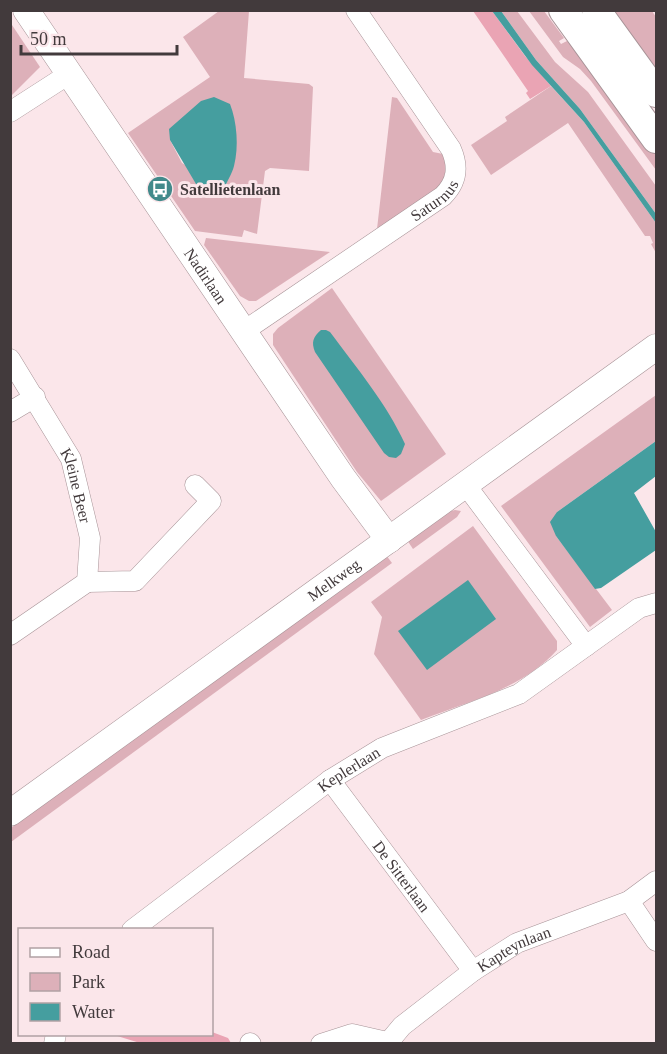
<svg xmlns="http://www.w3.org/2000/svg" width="667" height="1054" font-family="Georgia,serif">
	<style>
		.green { fill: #ddb0b9; fill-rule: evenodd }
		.forest { fill: #eaa4b4 }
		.water { fill: #459e9f }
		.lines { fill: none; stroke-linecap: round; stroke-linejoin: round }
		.minor-casing { stroke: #a79397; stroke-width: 21 }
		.tertiary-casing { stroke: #a79397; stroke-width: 27 }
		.secondary-casing { stroke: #a79397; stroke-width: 30 }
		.minor { stroke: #fff; stroke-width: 20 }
		.tertiary { stroke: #fff; stroke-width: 26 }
		.secondary { stroke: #fff; stroke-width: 28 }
		.labels { text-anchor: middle; stroke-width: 6; stroke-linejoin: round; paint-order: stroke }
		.poi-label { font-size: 16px; font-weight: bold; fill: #423a3c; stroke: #fbe6ea; text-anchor: start }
		.street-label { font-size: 16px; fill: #423a3c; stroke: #fbe6ea }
	</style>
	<rect width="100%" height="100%" fill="#fbe6ea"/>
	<g class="green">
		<path d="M219,11H249L244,78L309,84L313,87L309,171L270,168L265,171L257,234L244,230L242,237L195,231L128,133L210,77L183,37ZM170,140L227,182L224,189L182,163Z"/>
		<path d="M501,11H517L555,62L588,92L656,186V214L580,109L536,60Z"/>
		<path d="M529,11H544L564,38L559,41L561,44L567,41L588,63L656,150V170L591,81L580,69L563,57Z"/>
		<path d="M603,11H652L656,17V83Z"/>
		<path d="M10,22L40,67L11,96H10Z"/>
		<path d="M551,86L584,122L656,223V253L651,244L653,243L650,236H645L568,123L491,175L471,145L507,121L505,117Z"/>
		<path d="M392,97L397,98L433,152L443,154C447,169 447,176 437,188L377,229Z"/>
		<path d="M206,238L330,252L256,301H249L240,296L204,245Z"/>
		<path d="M332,288L446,454L381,501L357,472L273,345V334L278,328Z"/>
		<path d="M656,395V441L557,512L556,536L612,610L590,627L501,506Z"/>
		<path d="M455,510L461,511L457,517L413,549L407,540L447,512Z"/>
		<path d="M473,526L557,641V650C522,689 469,701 421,720L374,654L382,617L371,602Z"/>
		<path d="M386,555L392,563L11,842V828Z"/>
	</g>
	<g class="forest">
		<path d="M473,11H492L525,56L551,86L530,99L526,93L528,91Z"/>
		<path d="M212,1032L228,1038L231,1043H140L114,1035L212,1034Z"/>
	</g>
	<g class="water">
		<path d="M492,11H501L536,60L580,109L656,214V223L584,122L532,65Z"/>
		<path d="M214,97L230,104C237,122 239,147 234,166C232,174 227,181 224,189L215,192L196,184L170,140L169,129L201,101Z"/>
		<path d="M321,330H326L330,332C356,367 387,404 405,444L401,454L396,458L389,457L384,453L315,352C311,342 313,337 321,330Z"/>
		<path d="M656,441V476L634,493L656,532V550L601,588L595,589L556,536L550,522L557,512Z"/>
		<path d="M468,580L496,619L427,670L398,631Z"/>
	</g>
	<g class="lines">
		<g class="minor-casing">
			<g id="minor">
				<path d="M10,112L69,74"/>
				<path id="s1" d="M244,331L443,196C457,182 459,167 451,149L356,10"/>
				<path id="s2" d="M10,359L71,459L90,538L87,582L10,635"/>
				<path d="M10,412L35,397"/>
				<path d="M465,484L586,646"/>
				<path d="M87,582L135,581L211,501L195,485"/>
				<path id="s3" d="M330,780L473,971"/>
				<path d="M629,901L656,941"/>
				<path id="s4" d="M132,930L330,780L382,748L519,694L639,608L656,603"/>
				<path d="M250,1043L251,1044"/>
				<path d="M54,1044L56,1034"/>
				<path d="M321,1044L352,1034L387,1042"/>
				<path id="s5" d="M387,1044L402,1026L473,971L517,943L629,901L656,881"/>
			</g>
		</g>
		<g class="tertiary-casing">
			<g id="tertiary">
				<path id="s6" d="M26,10L343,478L389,540"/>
				<path id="s7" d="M10,813L656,347"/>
			</g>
		</g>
		<g class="secondary-casing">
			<g id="secondary">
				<path d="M563,10L656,139"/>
				<path d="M596,10L656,93"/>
			</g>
		</g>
		<use href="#minor" class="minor"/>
		<use href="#tertiary" class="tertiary"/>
		<use href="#secondary" class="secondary"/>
	</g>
	<defs>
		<g id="bus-disc" transform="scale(1.35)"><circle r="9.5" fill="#428a8b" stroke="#fbe6ea"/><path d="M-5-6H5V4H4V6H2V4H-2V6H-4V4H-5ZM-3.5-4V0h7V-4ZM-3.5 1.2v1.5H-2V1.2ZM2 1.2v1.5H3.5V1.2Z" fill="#fff"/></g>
	</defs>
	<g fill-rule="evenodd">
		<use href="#bus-disc" x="160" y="189"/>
	</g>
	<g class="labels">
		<g class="poi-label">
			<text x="180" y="195">Satellietenlaan</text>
		</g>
		<g class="street-label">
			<text dy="6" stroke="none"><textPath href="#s1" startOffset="231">Saturnus</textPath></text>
			<text dy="6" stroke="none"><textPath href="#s6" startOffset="321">Nadirlaan</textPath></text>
			<text dy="6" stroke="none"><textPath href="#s2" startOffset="144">Kleine Beer</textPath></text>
			<text dy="6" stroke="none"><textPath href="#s7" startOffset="399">Melkweg</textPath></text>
			<text dy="6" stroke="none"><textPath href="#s4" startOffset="270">Keplerlaan</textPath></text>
			<text dy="6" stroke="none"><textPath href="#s3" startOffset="120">De Sitterlaan</textPath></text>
			<text dy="6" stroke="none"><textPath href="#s5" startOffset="160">Kapteynlaan</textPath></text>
		</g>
	</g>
	<rect width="667" height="1054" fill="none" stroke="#423a3c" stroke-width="24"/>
	<rect x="18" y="928" width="195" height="108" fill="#fbe6ea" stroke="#b1a1a4" stroke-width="1.5"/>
	<rect x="30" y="948" width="30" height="9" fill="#ffffff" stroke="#b1a1a4" stroke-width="1.5"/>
	<text x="72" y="958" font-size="18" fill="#423a3c">Road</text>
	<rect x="30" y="973" width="30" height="18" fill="#ddb0b9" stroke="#b1a1a4" stroke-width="1.5"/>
	<text x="72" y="988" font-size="18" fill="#423a3c">Park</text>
	<rect x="30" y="1003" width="30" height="18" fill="#459e9f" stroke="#b1a1a4" stroke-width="1.5"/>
	<text x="72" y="1018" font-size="18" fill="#423a3c">Water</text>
	<path d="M21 45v9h156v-9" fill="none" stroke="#423a3c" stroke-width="3"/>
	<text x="30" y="45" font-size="18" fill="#423a3c" stroke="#fbe6ea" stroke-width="4.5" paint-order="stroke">50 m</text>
</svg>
